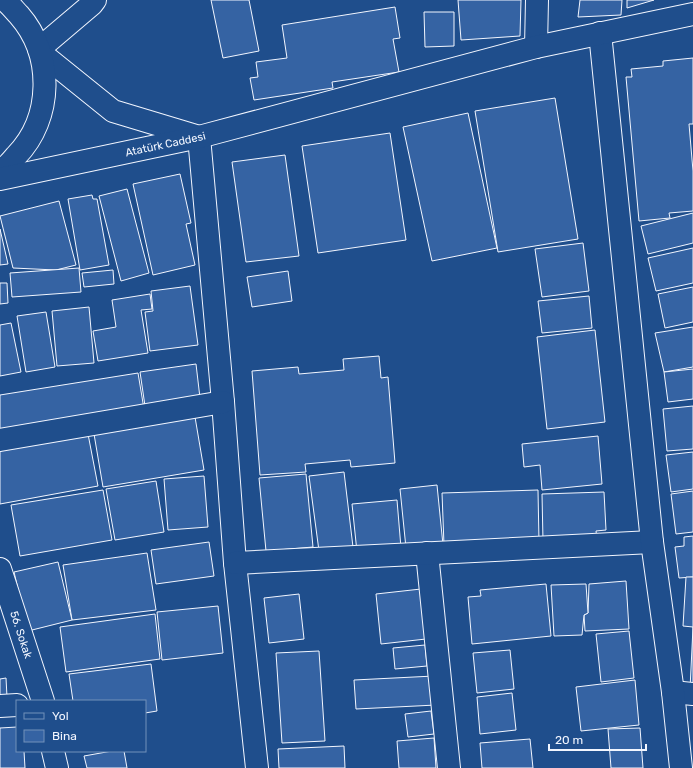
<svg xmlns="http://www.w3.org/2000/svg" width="693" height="768" font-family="Rubik,sans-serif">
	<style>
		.building { fill: #3563a3; stroke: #f2f6ff }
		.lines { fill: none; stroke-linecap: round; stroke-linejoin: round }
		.minor-casing { stroke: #f2f6ff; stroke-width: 24 }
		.tertiary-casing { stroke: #f2f6ff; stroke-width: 24 }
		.secondary-casing { stroke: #f2f6ff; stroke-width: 24 }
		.minor { stroke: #1f4e8c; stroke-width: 22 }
		.tertiary { stroke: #1f4e8c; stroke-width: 22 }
		.secondary { stroke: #1f4e8c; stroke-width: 22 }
		.labels { text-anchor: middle; stroke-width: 3; stroke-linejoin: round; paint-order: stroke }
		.street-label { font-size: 11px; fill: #f2f6ff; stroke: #1f4e8c }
	</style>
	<rect width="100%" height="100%" fill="#1f4e8c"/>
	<g class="building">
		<path d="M211,0H249L259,51L223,58Z"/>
		<path d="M458,0H521L520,36L461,40Z"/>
		<path d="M580,0H622L621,15L578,17Z"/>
		<path d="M627,0H654L627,8Z"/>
		<path d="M395,7L400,38L393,39L399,72L332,82L333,88L254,100L250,78L258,77L256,62L287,58L282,25Z"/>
		<path d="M424,12H454V46L425,47Z"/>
		<path d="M693,58V124H689L693,171V211L669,213L670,218L639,221L626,77H632L631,69L663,66V61Z"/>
		<path d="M555,98L578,239L498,252L475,111Z"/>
		<path d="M468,113L497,248L432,261L403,127Z"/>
		<path d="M390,133L406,240L318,253L302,146Z"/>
		<path d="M285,155L299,256L246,262L232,162Z"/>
		<path d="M180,174L191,223L186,224L195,265L153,275L133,184Z"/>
		<path d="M127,189L149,273L121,281L99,196Z"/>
		<path d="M92,195L93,199H97L109,265L80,270L68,199Z"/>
		<path d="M59,201L76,265L56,270L13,268L0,216Z"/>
		<path d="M693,213V243L648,254L641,226Z"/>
		<path d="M0,229L8,264L0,265Z"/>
		<path d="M583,243L589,291L542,297L535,249Z"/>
		<path d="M693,248V283L656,291L648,258Z"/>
		<path d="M79,268L81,292L12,297L10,273Z"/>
		<path d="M113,270L114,284L84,287L82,273Z"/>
		<path d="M288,271L292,301L252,307L247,277Z"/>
		<path d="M0,283H7L8,303L0,304Z"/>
		<path d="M190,286L198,345L150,351L145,312L153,311L151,291Z"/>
		<path d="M693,287V322L665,328L658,294Z"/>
		<path d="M150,294L152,309L141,310L148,353L98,361L93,331L116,327L112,300Z"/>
		<path d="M589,296L592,328L542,333L538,301Z"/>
		<path d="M89,307L94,363L57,366L52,311Z"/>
		<path d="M46,312L55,367L26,372L17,316Z"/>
		<path d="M11,323L21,372L0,376V325Z"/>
		<path d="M693,327V367L664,372L655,333Z"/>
		<path d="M595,330L605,422L547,429L537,337Z"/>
		<path d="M379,356L381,378L388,377L395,463L351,467L350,460L305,464L306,472L260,475L252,371L298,367L299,374L344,370L343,359Z"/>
		<path d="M196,364L200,398L145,406L140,372Z"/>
		<path d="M693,369V399L668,402L664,372Z"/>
		<path d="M138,373L144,409L0,432V395Z"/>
		<path d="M693,406V449L667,451L663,409Z"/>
		<path d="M195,417L204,470L103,487L94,434Z"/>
		<path d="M88,434L98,486L0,504V451Z"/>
		<path d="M598,436L602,484L542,490L540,465L524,467L522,444Z"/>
		<path d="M693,452V489L671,492L666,455Z"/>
		<path d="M344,472L353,547L319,551L309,476Z"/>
		<path d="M306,474L313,547L266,551L259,478Z"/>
		<path d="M204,476L208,527L168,530L164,479Z"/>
		<path d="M156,481L164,532L115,540L106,489Z"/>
		<path d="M437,485L443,545L406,548L400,489Z"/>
		<path d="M103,490L112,540L20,556L11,505Z"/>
		<path d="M538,490L539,542L444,545L442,493Z"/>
		<path d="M693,491V532L676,534L671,494Z"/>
		<path d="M604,492L606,530L596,531L597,539L543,541L542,494Z"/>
		<path d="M397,500L401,548L357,552L352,504Z"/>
		<path d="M693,536V577L679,578L675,547L684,546V537Z"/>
		<path d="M209,542L214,576L156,584L151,550Z"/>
		<path d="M147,553L156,610L72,620L63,565Z"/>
		<path d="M58,562L72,620L28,631L14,572Z"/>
		<path d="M686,577H693V627L683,626Z"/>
		<path d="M626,581L629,629L585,631L584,615L588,613L589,584Z"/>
		<path d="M546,584L551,636L472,644L468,597L481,596L480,590Z"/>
		<path d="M586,584L588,613L584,615L582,635L554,636L551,585Z"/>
		<path d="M421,589L426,639L381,644L376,594Z"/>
		<path d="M299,594L304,639L269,643L264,598Z"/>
		<path d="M218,606L223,653L162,660L157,612Z"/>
		<path d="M155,614L160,659L66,672L60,627Z"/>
		<path d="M693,627V689H690Z"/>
		<path d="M629,631L634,678L601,682L596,634Z"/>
		<path d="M425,645L427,666L395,669L393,648Z"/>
		<path d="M510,650L514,689L477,693L473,653Z"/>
		<path d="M319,651L325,741L282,743L276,653Z"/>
		<path d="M151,664L157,711L145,713V701H73L69,674Z"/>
		<path d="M434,676L436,705L356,709L354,680Z"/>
		<path d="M6,678L7,697H0V679Z"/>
		<path d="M635,680L639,725L581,731L576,687Z"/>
		<path d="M512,693L516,730L480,734L477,697Z"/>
		<path d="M431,711L434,734L408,737L405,714Z"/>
		<path d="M17,727V751H24L25,768H0V728Z"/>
		<path d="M640,728L643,768H611L608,729Z"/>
		<path d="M434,738L436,768H399L397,741Z"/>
		<path d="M530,739L533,768H482L480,743Z"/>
		<path d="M344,746L345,768H279L278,749Z"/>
		<path d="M112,751H124L127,768H87L84,756Z"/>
	</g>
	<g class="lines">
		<g class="minor-casing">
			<g id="minor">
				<path d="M536,47L537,0"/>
				<path d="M199,137L223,402L235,563L257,768"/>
				<path d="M0,440L223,402"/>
				<path d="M427,553L449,768"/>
				<path d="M235,563L652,542"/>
				<path d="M673,692L693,694"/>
				<path d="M0,706L17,705"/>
			</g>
		</g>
		<g class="tertiary-casing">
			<g id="tertiary">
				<path d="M600,33L652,542L673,692L681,768"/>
				<path d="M39,49L92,4L95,0"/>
			</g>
		</g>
		<g class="secondary-casing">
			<g id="secondary">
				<path d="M41,53L113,111L196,136"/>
				<path d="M0,171C6,168 11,162 16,156C53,118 54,55 19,15C14,10 10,4 4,0"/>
				<path id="s1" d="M0,179L199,137L536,47L693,14"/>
				<path id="s2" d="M0,569L43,701"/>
				<path d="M53,751L57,768"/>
			</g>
		</g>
		<use href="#minor" class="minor"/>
		<use href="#tertiary" class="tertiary"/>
		<use href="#secondary" class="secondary"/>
	</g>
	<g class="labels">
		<g class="street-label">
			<text dy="4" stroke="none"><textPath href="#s1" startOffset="169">Atatürk Caddesi</textPath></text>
			<text dy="4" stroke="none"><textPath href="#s2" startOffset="69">56. Sokak</textPath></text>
		</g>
	</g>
	<rect x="16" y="700" width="130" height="52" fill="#1f4e8c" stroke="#7391ba"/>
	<rect x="24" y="713" width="20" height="6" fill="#1f4e8c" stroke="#7391ba"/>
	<text x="52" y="720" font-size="12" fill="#f2f6ff">Yol</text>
	<rect x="24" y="730" width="20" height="12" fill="#3563a3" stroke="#7391ba"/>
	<text x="52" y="740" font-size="12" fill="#f2f6ff">Bina</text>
	<path d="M549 744v6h97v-6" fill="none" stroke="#f2f6ff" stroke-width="2"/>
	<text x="555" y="744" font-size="12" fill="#f2f6ff" stroke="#1f4e8c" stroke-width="3" paint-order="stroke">20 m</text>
</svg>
